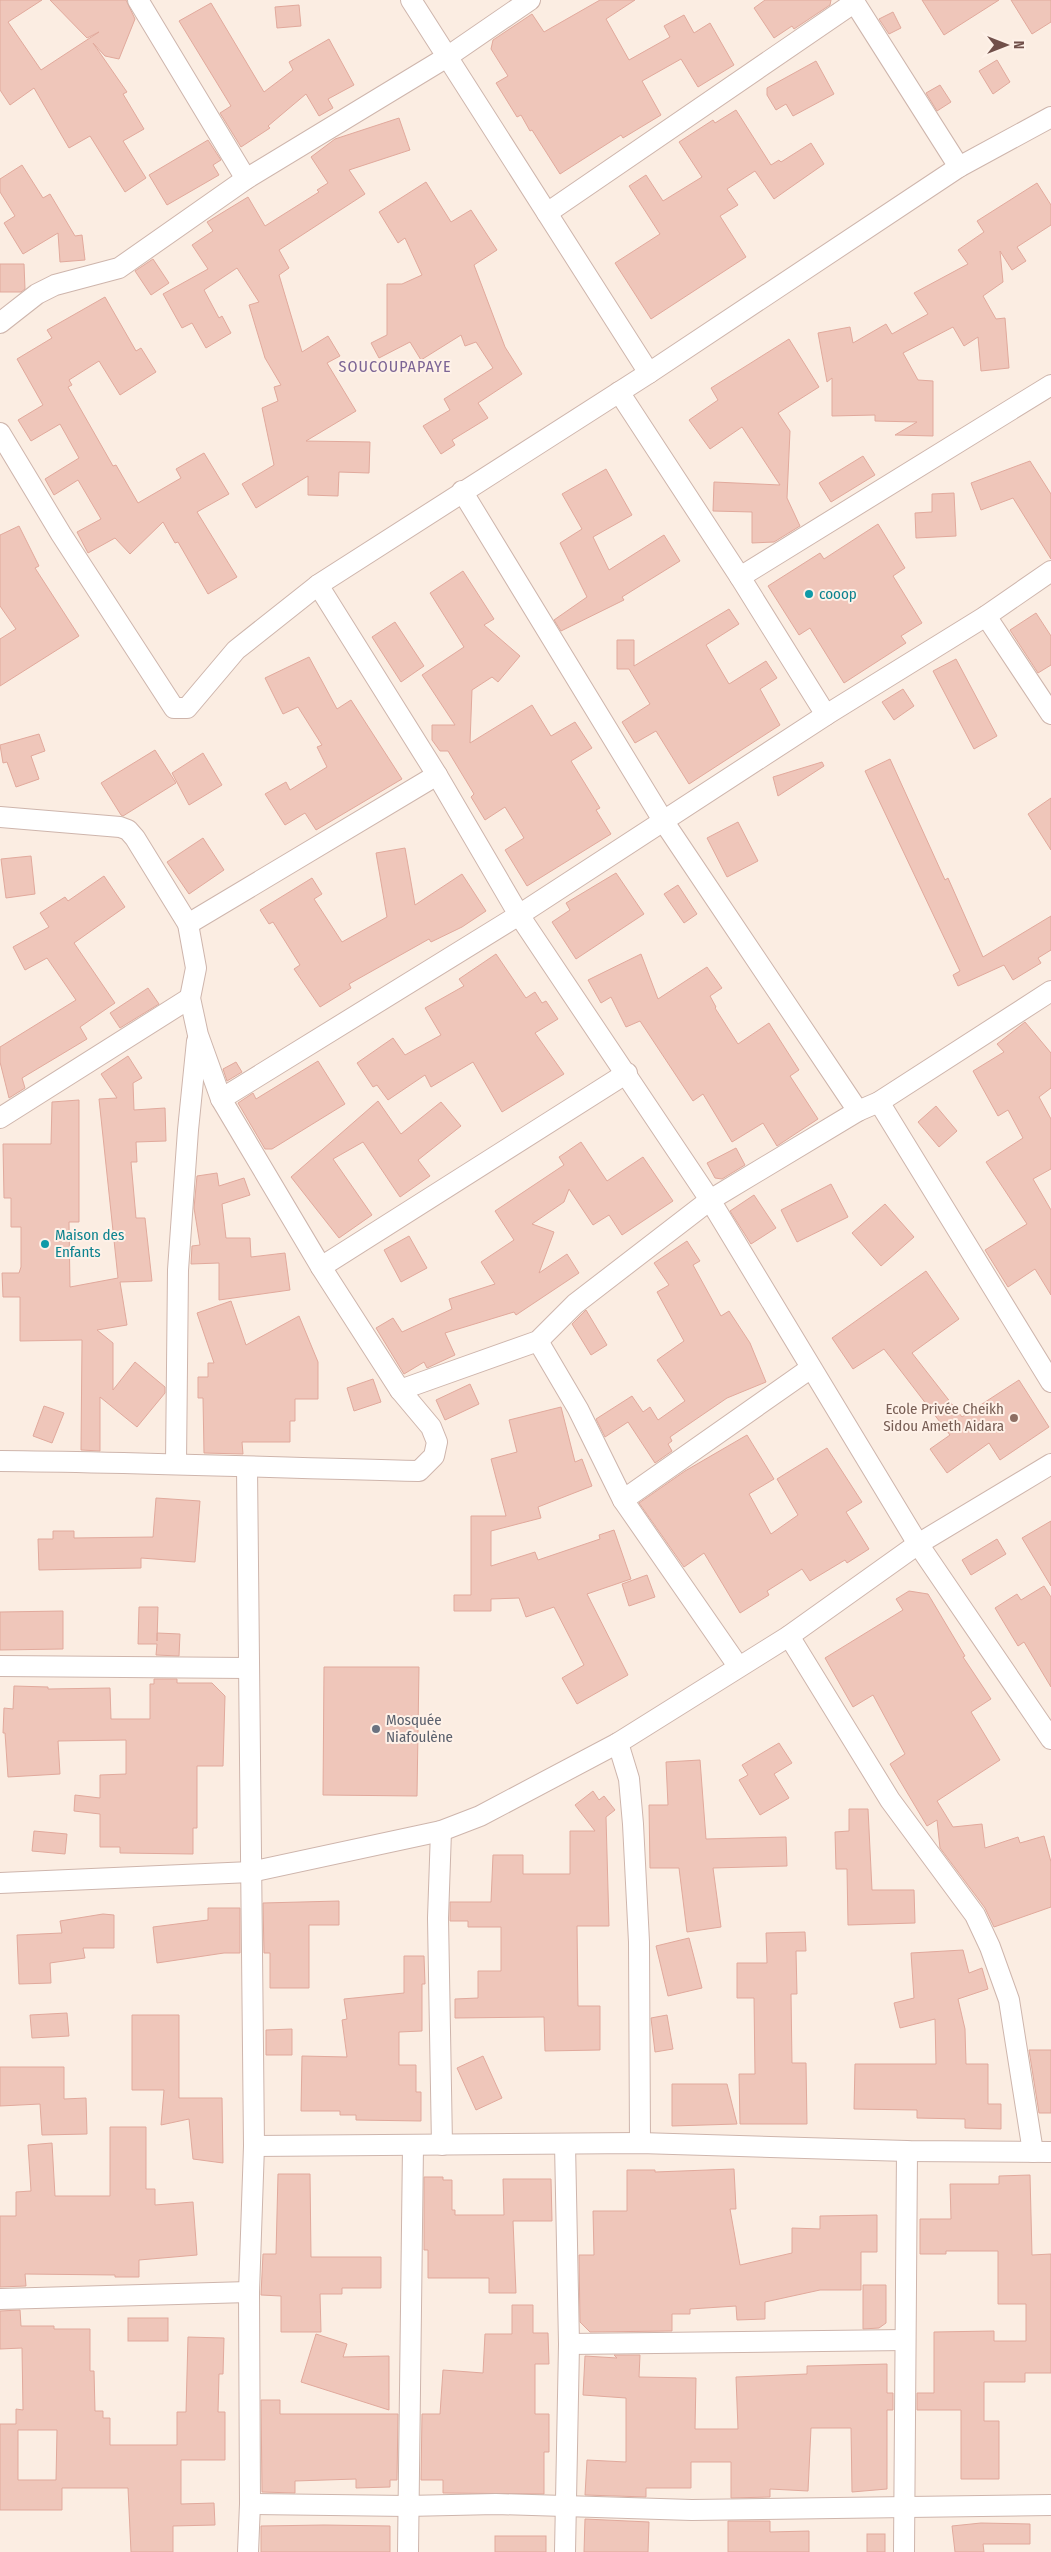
<svg xmlns="http://www.w3.org/2000/svg" width="1051" height="2552" font-family="'Fira Sans Condensed',sans-serif">
	<style>
		.building { fill: #efc6ba; stroke: #e1a99c; fill-rule: evenodd }
		.lines { fill: none; stroke-linecap: round; stroke-linejoin: round }
		.minor-casing { stroke: #ceb5ac; stroke-width: 22 }
		.minor { stroke: #fff; stroke-width: 20 }
		.culture-dot { fill: #0f9aa8; stroke: #fef1e8; stroke-width: 2 }
		.education-dot { fill: #8d6e63; stroke: #fef1e8; stroke-width: 2 }
		.worship-dot { fill: #6b7280; stroke: #fef1e8; stroke-width: 2 }
		.labels { text-anchor: middle; stroke-width: 4; stroke-linejoin: round; paint-order: stroke }
		.culture-label { font-size: 15px; fill: #0d838f; stroke: #fef1e8; text-anchor: start }
		.education-label { font-size: 15px; fill: #785e54; stroke: #fef1e8; text-anchor: end }
		.worship-label { font-size: 15px; fill: #5b616d; stroke: #fef1e8; text-anchor: start }
		.neighbourhood-label { font-size: 16px; letter-spacing: 1px; fill: #7c6595; stroke: #fef1e8 }
	</style>
	<rect width="100%" height="100%" fill="#fbede2"/>
	<g class="building">
		<path d="M0,0H42L8,22L41,70L99,32L87,38L50,0H126L135,19L119,59L105,56L93,43L127,92L123,94L144,129L123,141L146,178L125,192L90,136L69,148L34,88L10,105L0,90Z"/>
		<path d="M600,0H635L606,19L629,60L670,37L664,26L684,15L694,33L710,23L734,65L698,87L681,59L642,81L661,115L623,138L621,135L560,174L532,130L530,131L521,115L517,117L496,83L508,76L491,49L493,40L532,14L544,32Z"/>
		<path d="M765,0H831L830,5L794,29L792,26L774,38L754,8Z"/>
		<path d="M922,0H999L944,35Z"/>
		<path d="M1011,0H1051V22L1032,34Z"/>
		<path d="M211,3L264,92L293,70L289,62L329,39L354,85L328,99L333,108L319,116L306,94L268,126L270,128L241,147L220,113L231,106L179,21Z"/>
		<path d="M299,5L301,26L277,28L275,7Z"/>
		<path d="M893,12L901,28L889,34L879,19Z"/>
		<path d="M997,60L1010,82L993,94L979,71Z"/>
		<path d="M816,61L834,94L793,116L786,104L776,110L767,95V88Z"/>
		<path d="M940,85L951,102L937,111L926,93Z"/>
		<path d="M736,110L771,165L779,160L781,162L811,143L824,164L774,199L755,171L727,189L738,205L720,216L746,257L651,319L615,263L660,234L629,186L646,175L663,201L702,177L679,142L713,120L715,123Z"/>
		<path d="M399,118L410,150L349,170L365,194L279,250L289,268L279,275L302,352L328,336L340,356L327,363L356,411L306,441L370,442L369,473L339,472L338,496L308,495V476L256,508L242,484L274,465L262,408L278,401L274,387L281,385L265,358L249,305L259,302L237,268L204,290L219,318L222,316L231,333L206,348L192,323L182,328L163,294L208,269L192,245L213,231L207,222L248,197L265,226L319,192L317,190L328,183L311,157L335,139Z"/>
		<path d="M208,140L221,160L213,165L219,175L167,205L149,175Z"/>
		<path d="M22,165L43,198L50,194L75,236L82,235L85,260L60,262L58,233L23,254L4,223L15,216L0,192V179Z"/>
		<path d="M426,182L451,222L471,210L497,250L474,265L505,347L522,374L478,403L488,418L452,440L455,445L441,454L423,426L450,410L444,399L493,368L476,342L465,346L461,335L421,360L410,342L379,358L371,343L387,335V284H402L422,275L405,238L398,243L379,212Z"/>
		<path d="M1037,183L1051,205V225L1017,247L1026,261L1012,270L1000,251L1003,282L983,296L996,319L1005,318L1009,368L981,371L978,337L964,346L953,327L903,353L918,380L933,381V436L895,435L917,422L875,421V415L832,416V378L827,382L818,333L850,327L853,343L886,324L892,334L928,314L914,293L968,264L958,250L984,232L977,221Z"/>
		<path d="M153,259L169,283L151,295L135,271Z"/>
		<path d="M0,264H24L25,289L21,292H0Z"/>
		<path d="M105,297L136,351L141,348L156,372L120,395L99,361L69,380L72,385L68,387L113,466L116,465L138,503L181,478L176,469L204,453L229,494L197,512L237,577L208,594L178,542L175,543L163,522L130,554L115,538L88,553L77,532L101,519L78,480L54,495L45,479L79,458L60,424L31,441L18,420L43,405L17,359L52,338L47,330Z"/>
		<path d="M789,339L819,387L778,413L790,431L787,498L800,526L774,542L752,543V512L713,511L714,482L780,485L742,427L710,449L689,420L718,400L711,388Z"/>
		<path d="M863,456L875,475L831,502L819,483Z"/>
		<path d="M1030,461L1051,494V559L1013,498L981,510L971,483Z"/>
		<path d="M606,469L632,515L593,537L609,570L664,535L680,561L622,597L624,600L561,631L554,620L587,597L560,543L582,529L562,494Z"/>
		<path d="M954,493L956,536L916,538L915,513L932,512V494Z"/>
		<path d="M878,524L905,568L893,576L922,623L901,636L906,643L844,683L810,628L799,635L768,586L820,553L824,559Z"/>
		<path d="M19,526L39,566L35,568L79,636L0,686V639L16,629L0,606V535Z"/>
		<path d="M463,571L494,619L484,625L520,656L498,682L492,677L472,690L470,743L532,705L551,736L575,722L592,748L571,761L600,808L596,810L611,834L527,886L505,850L524,838L505,807L485,820L471,797L474,794L448,751H440L432,740V725H455L422,675L464,647L430,593Z"/>
		<path d="M729,609L739,624L706,645L729,684L766,661L777,678L760,689L780,725L689,784L656,731L635,743L622,722L650,704L629,669H617V640H634V666Z"/>
		<path d="M1036,613L1051,636V665L1038,673L1010,630Z"/>
		<path d="M395,622L424,666L401,682L372,637Z"/>
		<path d="M309,657L337,709L351,700L402,779L316,830L305,813L285,825L265,794L286,782L290,790L327,767L317,747L322,745L298,707L283,714L265,678Z"/>
		<path d="M956,659L997,736L974,749L933,671Z"/>
		<path d="M903,689L914,706L894,720L882,702Z"/>
		<path d="M39,734L45,751L31,756L39,779L16,787L7,762L3,763L0,745Z"/>
		<path d="M155,750L176,783L123,816L121,815L101,783Z"/>
		<path d="M203,753L222,785L189,805L172,773Z"/>
		<path d="M890,759L945,880L948,878L983,957L1051,916V950L1038,958L1041,963L1013,980L1004,965L958,986L953,975L960,971L865,771Z"/>
		<path d="M822,762L824,766L778,796L773,777Z"/>
		<path d="M1051,798V850L1028,814Z"/>
		<path d="M738,822L758,861L727,877L707,838Z"/>
		<path d="M203,838L224,870L189,894L167,862Z"/>
		<path d="M405,848L415,905L462,874L486,911L462,927L431,942L429,939L349,984L351,988L320,1007L294,969L300,965L273,922L269,924L260,910L312,878L322,894L314,899L342,942L387,917L376,853Z"/>
		<path d="M31,856L35,894L6,898L1,859Z"/>
		<path d="M616,873L644,914L576,959L552,922L570,910L566,903Z"/>
		<path d="M104,876L125,907L74,943L115,1003L80,1027L87,1039L22,1078L25,1088L9,1098L0,1062V1047L76,1000L47,958L25,970L13,947L49,927L40,913L65,897L68,901Z"/>
		<path d="M678,885L697,914L684,923L664,894Z"/>
		<path d="M496,954L526,998L535,992L542,1003L546,1001L558,1019L535,1033L564,1074L502,1112L473,1062L431,1087L425,1075L388,1100L377,1085L373,1087L357,1063L393,1038L405,1055L441,1035L425,1008L464,986L459,979Z"/>
		<path d="M641,954L658,999L707,967L722,988L710,996L716,1007L715,1008L738,1044L769,1023L799,1070L790,1076L818,1119L777,1146L763,1123L732,1142L703,1094L693,1101L640,1021L626,1027L611,997L601,1003L588,980Z"/>
		<path d="M148,988L159,1004L120,1028L110,1013Z"/>
		<path d="M1025,1022L1051,1053V1088L1039,1097L1051,1119V1169L1033,1179L1051,1210V1295L1035,1269L1008,1287L985,1250L1027,1224L986,1162L1023,1138L1008,1110L998,1116L973,1071L1004,1052L997,1044Z"/>
		<path d="M128,1056L142,1078L133,1083L134,1110L165,1108L166,1141L136,1142L137,1162H131L136,1218H145L152,1281L120,1282L127,1325L97,1330L113,1343V1390L135,1362L165,1387V1393L137,1427L100,1397V1451L81,1450L82,1340L20,1341V1297H3L2,1273H19L21,1267V1227H11V1198H4L3,1144H51L52,1102L79,1100V1222H69L70,1287L118,1278L99,1099L117,1098L101,1074Z"/>
		<path d="M318,1061L345,1104L272,1149H265L238,1103L253,1093L256,1099Z"/>
		<path d="M236,1062L242,1072L227,1081L223,1069Z"/>
		<path d="M378,1101L401,1134L441,1102L461,1126L418,1160L430,1176L400,1197L363,1142L333,1159L372,1215L339,1238L291,1177Z"/>
		<path d="M936,1106L957,1131L939,1147L918,1122Z"/>
		<path d="M581,1142L607,1181L643,1157L673,1201L622,1235L609,1215L593,1225L569,1189L564,1202L532,1224L554,1232L539,1273L567,1254L579,1273L516,1315L514,1312L445,1333L455,1355L427,1368L424,1362L404,1374L376,1328L393,1318L402,1332L452,1309L449,1299L495,1284L481,1262L514,1240L495,1211L564,1165L559,1157Z"/>
		<path d="M736,1148L745,1165L722,1179L715,1178L707,1163Z"/>
		<path d="M217,1173L219,1186L244,1178L250,1195L222,1204L226,1238H250L251,1257L285,1253L290,1290L219,1300V1263L191,1264L192,1246L200,1245L194,1208L197,1176Z"/>
		<path d="M831,1184L848,1217L797,1242L781,1210Z"/>
		<path d="M754,1195L776,1228L751,1244L730,1211Z"/>
		<path d="M885,1204L914,1237L881,1266L852,1233Z"/>
		<path d="M409,1236L427,1268L401,1282L384,1250Z"/>
		<path d="M687,1241L700,1261L693,1265L721,1316L729,1311L750,1343L766,1382L727,1398L670,1437L672,1441L668,1444L672,1451L655,1463L628,1422L605,1437L596,1419L632,1396L643,1412L650,1407L658,1420L685,1401L657,1360L684,1341L657,1292L669,1285L654,1263Z"/>
		<path d="M926,1271L959,1319L912,1353L962,1417L1019,1380L1049,1427L1000,1460L989,1443L947,1473L930,1449L950,1435L884,1349L853,1369L832,1338Z"/>
		<path d="M231,1301L246,1345L299,1316L318,1362V1399H295V1421H290V1442H242L243,1454L204,1453L203,1398H198V1377H208V1363H214L197,1313Z"/>
		<path d="M586,1310L607,1345L591,1355L572,1324Z"/>
		<path d="M373,1379L381,1402L354,1411L347,1388Z"/>
		<path d="M470,1384L479,1404L445,1420L436,1400Z"/>
		<path d="M44,1406L64,1413L52,1443L33,1436Z"/>
		<path d="M561,1407L575,1462L582,1459L592,1486L538,1507L541,1518L491,1531V1566L535,1552L538,1560L600,1539L599,1535L614,1530L631,1579L587,1594L628,1675L577,1704L562,1678L584,1665L554,1607L526,1617L519,1598L491,1599V1611H454V1595H471V1516H506L491,1459L517,1452L509,1420Z"/>
		<path d="M747,1435L774,1479L749,1494L771,1534L798,1515L777,1479L827,1448L862,1502L846,1512L869,1549L847,1563L845,1560L810,1581L802,1569L767,1591L769,1595L740,1613L704,1553L684,1567L639,1503L685,1471Z"/>
		<path d="M156,1498L200,1501L195,1562L141,1558V1568L39,1570L38,1539H53V1531H74V1538L153,1537Z"/>
		<path d="M1051,1521V1586L1022,1538Z"/>
		<path d="M997,1539L1006,1554L971,1575L962,1560Z"/>
		<path d="M647,1575L655,1597L629,1606L622,1584Z"/>
		<path d="M1044,1586L1051,1597V1687L1024,1642L1018,1646L995,1608L1017,1594L1021,1600Z"/>
		<path d="M909,1591L928,1594L965,1656L963,1657L991,1699L971,1712L1000,1760L937,1801L953,1827L982,1824L985,1848L1018,1837L1020,1843L1044,1836L1051,1862V1907L994,1927L985,1908L940,1848L937,1820L927,1826L890,1764L905,1754L873,1695L853,1707L825,1658L903,1610L896,1599Z"/>
		<path d="M139,1607H158L157,1641V1633L180,1634L179,1656L156,1655L157,1644H138Z"/>
		<path d="M63,1611V1649L0,1650V1612Z"/>
		<path d="M324,1667H419L417,1796L323,1795Z"/>
		<path d="M154,1679H177V1683H212L225,1696L223,1766H197V1828H193V1854L120,1853V1847H100V1814L74,1811L75,1795L100,1798V1775L126,1774V1740L58,1741L60,1774L8,1777L5,1733H3L4,1708L13,1709L14,1686L48,1687V1689L110,1688L111,1719H150V1684H154Z"/>
		<path d="M779,1743L792,1763L774,1774L789,1798L760,1815L739,1780L748,1775L742,1765Z"/>
		<path d="M700,1760L706,1839L786,1837L787,1866L713,1868L721,1927L687,1932L679,1868H650L649,1805H668L666,1762Z"/>
		<path d="M593,1791L599,1800L604,1796L615,1810L606,1817L609,1926H577L578,2006H600V2050L545,2051L544,2017L455,2018V1999L478,1998V1971H501V1927H468V1921H450V1902H491L493,1855H523V1874H570V1831H595L575,1805Z"/>
		<path d="M849,1809H868L872,1890H914L915,1923L848,1925L847,1869H836L835,1832L849,1831Z"/>
		<path d="M34,1831L67,1834L65,1854L32,1851Z"/>
		<path d="M339,1901V1925H309V1988H270V1953H264L263,1903Z"/>
		<path d="M208,1908H240V1953H224L157,1963L153,1927L208,1920Z"/>
		<path d="M103,1914L114,1915V1948H83L85,1958L50,1963L51,1983L19,1984L17,1935L62,1933L60,1921Z"/>
		<path d="M805,1932L806,1951H796L797,1994H791L792,2063H806L807,2124H740L739,2074H755L754,1998H737V1963H767L766,1933Z"/>
		<path d="M689,1938L702,1988L668,1996L656,1946Z"/>
		<path d="M963,1950L969,1973L982,1968L988,1989L958,1999L965,2029L966,2064H988V2104H1001V2129L965,2128V2119L917,2118V2110L854,2109L855,2064H936L935,2019L900,2028L894,2003L914,1998L911,1953Z"/>
		<path d="M404,1956H424L425,1984H422V2031L399,2032V2065H416V2092H421V2121L356,2120V2115H340V2111H301L302,2056L347,2057L342,2020L347,2019L344,1999L404,1993Z"/>
		<path d="M67,2013L69,2036L32,2038L30,2015Z"/>
		<path d="M132,2015H179V2098H222L223,2163L193,2159L189,2119L161,2125L164,2090H132Z"/>
		<path d="M667,2015L673,2049L655,2052L651,2018Z"/>
		<path d="M292,2029V2055H266V2030Z"/>
		<path d="M1029,2050H1051V2113H1039Z"/>
		<path d="M483,2056L502,2098L476,2110L457,2068Z"/>
		<path d="M0,2067H64V2099L86,2098L87,2134L42,2135L40,2104L0,2106Z"/>
		<path d="M672,2084H727L737,2124L672,2126Z"/>
		<path d="M110,2127H146V2189H155V2205L193,2202L197,2255L139,2260V2277H115V2275L25,2274L26,2286L0,2287V2216H16V2192L31,2191L28,2145L52,2143L55,2196H110Z"/>
		<path d="M734,2169L736,2209H730L740,2265L792,2253V2228L820,2229V2216L877,2215V2252H861V2290H820L765,2302V2319L737,2320L736,2306L690,2309V2314H672V2331L590,2332L580,2322L579,2255H594L593,2211H627V2170H655V2172Z"/>
		<path d="M278,2174H310L311,2257H381V2288H342V2294H320L321,2332H281V2296L261,2295L263,2254H276Z"/>
		<path d="M1030,2175L1032,2255L1051,2254V2373H1025V2382H984V2421H999V2479H961V2410H917V2393H934V2332L994,2331V2341H1026V2304H998V2251H946V2254H920V2219H951L950,2184H999V2176Z"/>
		<path d="M424,2177H443V2180H452V2210H455V2215H504L503,2179H551L552,2221H513L516,2293H489V2278H428V2250H424Z"/>
		<path d="M863,2285H886V2323L879,2328L863,2329Z"/>
		<path d="M512,2305H533V2333H548L549,2364H535V2414H549V2452H544V2494L443,2493V2480H421L422,2414H440L443,2370L483,2373L485,2334H512Z"/>
		<path d="M20,2310L21,2326H54V2329H90V2371H94L95,2411H103V2418H110V2445H177V2412H186L188,2337L224,2338L223,2374H219L218,2412H225V2460H181V2504L214,2503L215,2525L173,2526V2552H131L128,2488H62V2510H0V2424H16V2409L23,2410L22,2348L0,2349V2311ZM18,2430H57L56,2480H18Z"/>
		<rect x="128" y="2318" width="40" height="23"/>
		<path d="M316,2334L347,2344L343,2357L389,2356V2410L301,2382Z"/>
		<path d="M614,2355H640L639,2377L696,2378L695,2429H738L736,2377L807,2374V2366L887,2364V2393H893V2410H887V2489L852,2492L851,2428H811L808,2491L770,2489V2497L731,2498V2462H691V2488H646V2497L585,2495L587,2460L626,2462V2398L583,2395L585,2356L617,2358Z"/>
		<path d="M261,2400H280V2414H398L397,2480H390V2487L356,2488V2479L295,2481V2493L262,2492Z"/>
		<path d="M585,2519L649,2522L648,2552H584Z"/>
		<path d="M728,2521H770V2532L809,2531V2552H728Z"/>
		<path d="M981,2523L1030,2524V2544H983L984,2552H955L952,2526Z"/>
		<path d="M324,2525L390,2526V2552H261V2526Z"/>
		<rect x="867" y="2534" width="18" height="18"/>
		<rect x="495" y="2536" width="51" height="16"/>
	</g>
	<g class="lines">
		<g class="minor-casing">
			<g id="minor">
				<path d="M138,0L246,179"/>
				<path d="M411,0L649,373"/>
				<path d="M853,0L959,167"/>
				<path d="M547,213L855,2"/>
				<path d="M0,323L37,294L55,285L119,268L246,179L447,57L530,0"/>
				<path d="M619,392L740,577L826,715"/>
				<path d="M0,433L61,534L174,708H187L236,650L318,585L649,373L959,167L1051,117"/>
				<path d="M462,491L664,822L858,1111"/>
				<path d="M740,577L1051,385"/>
				<path d="M318,585L437,775L519,915L710,1200L918,1544L1051,1739"/>
				<path d="M986,616L1051,714"/>
				<path d="M0,817L120,827L128,830L135,838L188,924L196,968L190,998L198,1035L221,1099L321,1267L400,1390L431,1427L437,1442L434,1456L419,1471C279,1468 140,1462 0,1461"/>
				<path d="M188,924L437,775"/>
				<path d="M221,1099L519,915L826,715L986,616L1051,571"/>
				<path d="M879,1102L1051,1382"/>
				<path d="M0,1118L190,998"/>
				<path d="M321,1267L627,1073"/>
				<path d="M538,1341L578,1409L623,1500L738,1666"/>
				<path d="M400,1390L538,1341L575,1304L710,1200L858,1111L879,1102L1051,991"/>
				<path d="M176,1463L178,1270L188,1130L197,1041"/>
				<path d="M247,1467L254,2146L249,2292L250,2504L248,2552"/>
				<path d="M623,1500L811,1368"/>
				<path d="M789,1636L890,1800L975,1915L990,1947L1009,2000L1033,2152"/>
				<path d="M0,1666L247,1668"/>
				<path d="M618,1743L629,1779L633,1824L639,1942L640,2143"/>
				<path d="M441,1831L438,1918L442,2145"/>
				<path d="M0,1883L251,1872L441,1831L480,1816L618,1743L789,1636L918,1544L1051,1464"/>
				<path d="M254,2146L640,2143L907,2151L1051,2152"/>
				<path d="M0,2299L249,2292"/>
				<path d="M569,2344L905,2340"/>
				<path d="M250,2504L407,2506L496,2504L692,2510L1051,2505"/>
				<path d="M408,2552L413,2146"/>
				<path d="M565,2552L569,2344L565,2144"/>
				<path d="M904,2552L907,2151"/>
			</g>
		</g>
		<use href="#minor" class="minor"/>
	</g>
	<g class="culture-dot">
		<circle cx="809" cy="594" r="5"/>
		<circle cx="45" cy="1244" r="5"/>
	</g>
	<circle class="education-dot" cx="1014" cy="1418" r="5"/>
	<circle class="worship-dot" cx="376" cy="1729" r="5"/>
	<g class="labels">
		<g class="culture-label">
			<text x="819" y="599">cooop</text>
			<text x="55" y="1240">Maison des<tspan x="55" dy="17">Enfants</tspan></text>
		</g>
		<g class="education-label">
			<text x="1004" y="1414">Ecole Privée Cheikh<tspan x="1004" dy="17">Sidou Ameth Aidara</tspan></text>
		</g>
		<g class="worship-label">
			<text x="386" y="1725">Mosquée<tspan x="386" dy="17">Niafoulène</tspan></text>
		</g>
		<g class="neighbourhood-label">
			<text x="395" y="372">SOUCOUPAPAYE</text>
		</g>
	</g>
	<g transform="translate(1006 45) rotate(90)" stroke="#fef1e8" stroke-width="4" paint-order="stroke">
	<path d="M0-4L9 19L0 12L-9 19Z" fill="#71504a"/>
	<text y="-8" font-size="14" font-weight="bold" text-anchor="middle" fill="#71504a">N</text>
	</g>
</svg>
